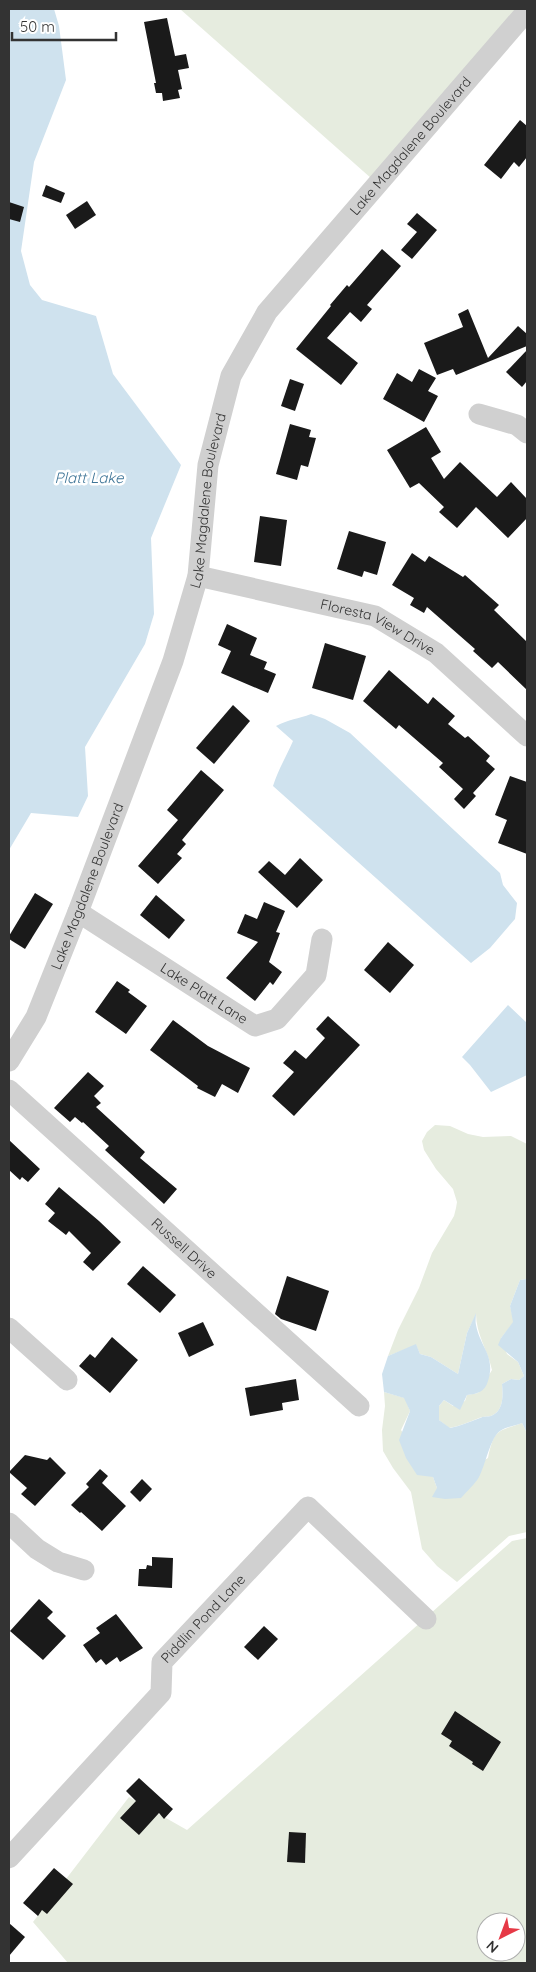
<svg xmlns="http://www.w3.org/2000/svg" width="536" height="1972" font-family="Quicksand,sans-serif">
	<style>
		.green { fill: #e6ecdf; fill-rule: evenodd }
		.water { fill: #cfe2ee }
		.building { fill: #1a1a1a }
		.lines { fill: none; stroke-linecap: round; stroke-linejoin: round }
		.minor { stroke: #d0d0d0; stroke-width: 21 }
		.labels { text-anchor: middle; stroke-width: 5; stroke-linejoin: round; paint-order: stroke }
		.street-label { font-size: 14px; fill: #333; stroke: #fff }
		.water-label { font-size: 15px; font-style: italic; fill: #3f7597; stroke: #fff }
	</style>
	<rect width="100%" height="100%" fill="#fff"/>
	<g class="green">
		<path d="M180,9H520L372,179Z"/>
		<path d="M435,1125L450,1126L468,1134L483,1137L511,1136L527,1144V1279L520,1280L510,1306L514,1322L501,1338L507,1354L518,1362L524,1376L519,1380L511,1379L502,1384C503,1395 504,1411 491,1416C487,1417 483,1416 479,1418C469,1422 460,1426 449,1428L439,1420V1406L444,1400L453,1406L465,1401L467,1395L478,1393L492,1370C488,1351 476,1334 476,1314L467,1333L458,1374L431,1357L420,1354L416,1345L388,1356L398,1330L419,1288L432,1253L454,1216L456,1208L457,1202L453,1189L436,1169L424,1150L422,1141L427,1132Z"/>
		<path d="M384,1392L405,1398L410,1411L401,1430L433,1477L437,1488L488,1458C494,1430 496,1432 522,1423L527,1433V1532L509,1536L457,1582L437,1566L422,1549L411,1492L393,1468L383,1451L382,1430L385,1406Z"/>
		<path d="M527,1538V1963H68L33,1922L129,1797L187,1830L512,1541ZM486,1922H516V1952H486Z"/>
	</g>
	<g class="water">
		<path d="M9,9H54L59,26L66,80L34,162L21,251L30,285L42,300L96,316L113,374L181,465L151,538L154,614L145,644L85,747L88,796L78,817L31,813L9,850Z"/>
		<path d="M311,714L325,719L350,733L500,873L503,885L517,903L515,919L490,948L471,963L273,786C278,770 286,757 293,741L276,726C289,719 298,719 311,714Z"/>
		<path d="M508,1005L527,1023V1075L491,1092L470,1065L462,1057Z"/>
		<path d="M527,1279V1433L522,1423C515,1426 505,1427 500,1431C491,1436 485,1466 479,1477C475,1484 467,1491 461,1498L445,1499L432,1497L437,1488L433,1477L417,1475L406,1458L399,1440L410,1411L404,1398L384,1392L382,1374L388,1356L416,1344L420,1354L431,1357L458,1374L467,1333L476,1313C476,1317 475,1321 476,1325C480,1347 496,1356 488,1381C485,1392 477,1394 467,1395L460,1410L444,1400L439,1406V1420L450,1428C460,1426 469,1422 480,1418C483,1416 487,1417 491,1416C504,1411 503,1395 502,1384L511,1379L519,1380L524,1376L518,1362L498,1345L501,1338L513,1322L510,1306L520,1280Z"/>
	</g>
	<g class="building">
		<path d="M167,18L175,56L186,54L189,68L178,70L182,89L178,90L180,98L163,101L162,93H156L154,83H156L144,22Z"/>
		<path d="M520,120L527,126V157L519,167L514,162L501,179L484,165Z"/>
		<path d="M46,185L65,193L61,203L42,196Z"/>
		<path d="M87,201L96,215L75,229L66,215Z"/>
		<path d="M9,202L24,207L20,222L9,219Z"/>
		<path d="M417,213L437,230L412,259L401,250L417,232L407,224Z"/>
		<path d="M382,249L401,266L367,305L372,309L361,322L350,312L327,338L358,363L341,385L296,349L331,306L330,305L347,285L349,287Z"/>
		<path d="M468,309L488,358L518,326L527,334V346L456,375L453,369L437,375L424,343L463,327L458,314Z"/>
		<path d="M527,350V381L522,387L506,372Z"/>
		<path d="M419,369L436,378L428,391L438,396L424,422L383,399L397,373L412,382Z"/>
		<path d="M290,379L304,384L295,411L281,406Z"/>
		<path d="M290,424L311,430L309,437L316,438L308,467L301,465L297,480L276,474Z"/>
		<path d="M426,427L441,452L431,458L444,479L460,462L497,497L511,482L527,499V518L508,538L476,507L457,528L439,512L444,507L419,483L410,488L387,450Z"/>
		<path d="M260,516L287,520L281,566L254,562Z"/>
		<path d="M349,531L386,542L377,575L364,571L362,577L337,569Z"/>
		<path d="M412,553L425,562L429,556L463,577L465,575L499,605L494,610L527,642V690L498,662L492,668L473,651L475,649L427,607L424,613L410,605L414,598L392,585Z"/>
		<path d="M227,624L257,638L250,655L267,662L264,669L276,674L268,693L221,673L231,651L218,645Z"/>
		<path d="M325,643L366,656L353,700L312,688Z"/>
		<path d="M389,670L428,704L433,697L455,716L448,724L465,738L468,736L490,756L486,761L495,769L473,793L476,796L464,809L454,799L463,789L439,767L443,763L399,725L396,729L363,701Z"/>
		<path d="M233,705L250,721L214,764L196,748Z"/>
		<path d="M201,770L224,790L182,840L186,844L177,854L182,858L158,884L138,866L178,820L167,810Z"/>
		<path d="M510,776L527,782V854L498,843L507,820L495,815Z"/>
		<path d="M300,858L323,880L297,908L258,872L269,861L285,875Z"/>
		<path d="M35,893L53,904L25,949L9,939V936Z"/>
		<path d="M156,895L185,920L169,939L140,915Z"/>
		<path d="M264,902L285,911L276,932L280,933L269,962L282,972L273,985L270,982L255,1001L226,978L258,942L237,933L245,914L257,919Z"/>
		<path d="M388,942L414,965L390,993L364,970Z"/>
		<path d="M117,981L130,990L128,992L147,1006L126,1034L95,1012Z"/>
		<path d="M328,1016L360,1045L294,1116L272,1096L294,1072L283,1063L295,1050L306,1059L325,1038L316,1029Z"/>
		<path d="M173,1020L208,1046L250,1068L238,1093L222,1084L215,1097L197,1088L198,1086L150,1050Z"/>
		<path d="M88,1072L104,1086L94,1096L101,1103L96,1107L145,1152L140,1158L177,1189L164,1204L105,1150L109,1146L83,1122L82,1123L75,1117L70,1122L54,1108Z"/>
		<path d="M9,1140L40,1169L28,1182L22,1177L20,1180L9,1170Z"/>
		<path d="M59,1187L99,1221L121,1242L93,1271L83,1262L91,1253L69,1231L66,1235L48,1221L55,1213L45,1204Z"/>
		<path d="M143,1266L176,1295L160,1313L127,1284Z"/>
		<path d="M287,1276L329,1291L316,1331L281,1319L275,1314Z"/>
		<path d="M203,1322L214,1345L189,1357L178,1333Z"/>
		<path d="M112,1337L138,1360L110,1393L79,1366L90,1354L95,1358Z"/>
		<path d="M296,1379L299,1400L282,1403L283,1410L250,1416L245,1388Z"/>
		<path d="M25,1455L47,1460L50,1457L66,1473L35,1506L21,1494L27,1488L9,1472Z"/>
		<path d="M100,1469L108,1476L102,1483L126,1506L102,1531L81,1512L80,1513L71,1505L89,1487L86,1484Z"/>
		<path d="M142,1479L152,1489L140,1502L130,1492Z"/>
		<path d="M152,1557L173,1558L172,1588L138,1586L139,1569H146L147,1565L152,1566Z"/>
		<path d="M39,1599L53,1612L47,1618L66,1636L43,1660L10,1631Z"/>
		<path d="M116,1614L143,1648L120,1662L117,1657L106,1665L101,1659L96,1663L83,1645L100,1633L96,1628Z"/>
		<path d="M264,1626L278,1639L258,1660L244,1647Z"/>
		<path d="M455,1711L501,1742L483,1771L472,1764L473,1762L449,1746L452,1741L441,1734Z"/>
		<path d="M139,1778L173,1809L164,1819L159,1813L139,1835L120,1818L136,1801L126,1791Z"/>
		<path d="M289,1832L306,1833L305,1863L287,1862Z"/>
		<path d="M54,1868L73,1884L47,1914L42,1910L38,1916L23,1903Z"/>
		<path d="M9,1923L25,1937L9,1956Z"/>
	</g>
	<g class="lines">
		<g class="minor">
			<path d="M479,414L517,425L527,433"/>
			<path id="s1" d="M198,576L375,616L436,653L527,736"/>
			<path id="s2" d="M78,912L255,1026L277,1019L316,975L322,939"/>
			<path id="s3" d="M9,1061L36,1017L78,912L173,661L198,576L208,465L231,376L267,312L527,11"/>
			<path id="s4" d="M9,1090L359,1406"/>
			<path d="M9,1328L67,1380"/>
			<path d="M9,1523L37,1549L58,1562L84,1570"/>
			<path id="s5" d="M9,1858L161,1693L162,1662L308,1507L426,1619"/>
		</g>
	</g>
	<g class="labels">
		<g class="street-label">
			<text dy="5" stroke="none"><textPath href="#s3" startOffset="1018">Lake Magdalene Boulevard</textPath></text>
			<text dy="5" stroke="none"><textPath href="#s3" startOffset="598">Lake Magdalene Boulevard</textPath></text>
			<text dy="5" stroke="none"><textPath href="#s1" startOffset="188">Floresta View Drive</textPath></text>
			<text dy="5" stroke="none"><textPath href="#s3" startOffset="192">Lake Magdalene Boulevard</textPath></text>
			<text dy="5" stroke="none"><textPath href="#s2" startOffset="150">Lake Platt Lane</textPath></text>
			<text dy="5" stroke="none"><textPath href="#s4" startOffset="236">Russell Drive</textPath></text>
			<text dy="5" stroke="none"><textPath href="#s5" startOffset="315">Piddlin Pond Lane</textPath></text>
		</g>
		<g class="water-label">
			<text x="89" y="483">Platt Lake</text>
		</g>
	</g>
	<rect width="536" height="1972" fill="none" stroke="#333333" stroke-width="20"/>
	<g transform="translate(501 1937) rotate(222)"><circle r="24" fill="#ffffff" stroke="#adadad"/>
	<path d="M0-4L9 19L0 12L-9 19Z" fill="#e63946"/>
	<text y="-8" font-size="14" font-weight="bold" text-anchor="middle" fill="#333333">N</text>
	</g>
	<path d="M12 32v8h104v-8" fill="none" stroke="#333333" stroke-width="2.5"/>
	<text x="20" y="32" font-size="15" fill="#333333" stroke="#ffffff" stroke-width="4" paint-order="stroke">50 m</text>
</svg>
